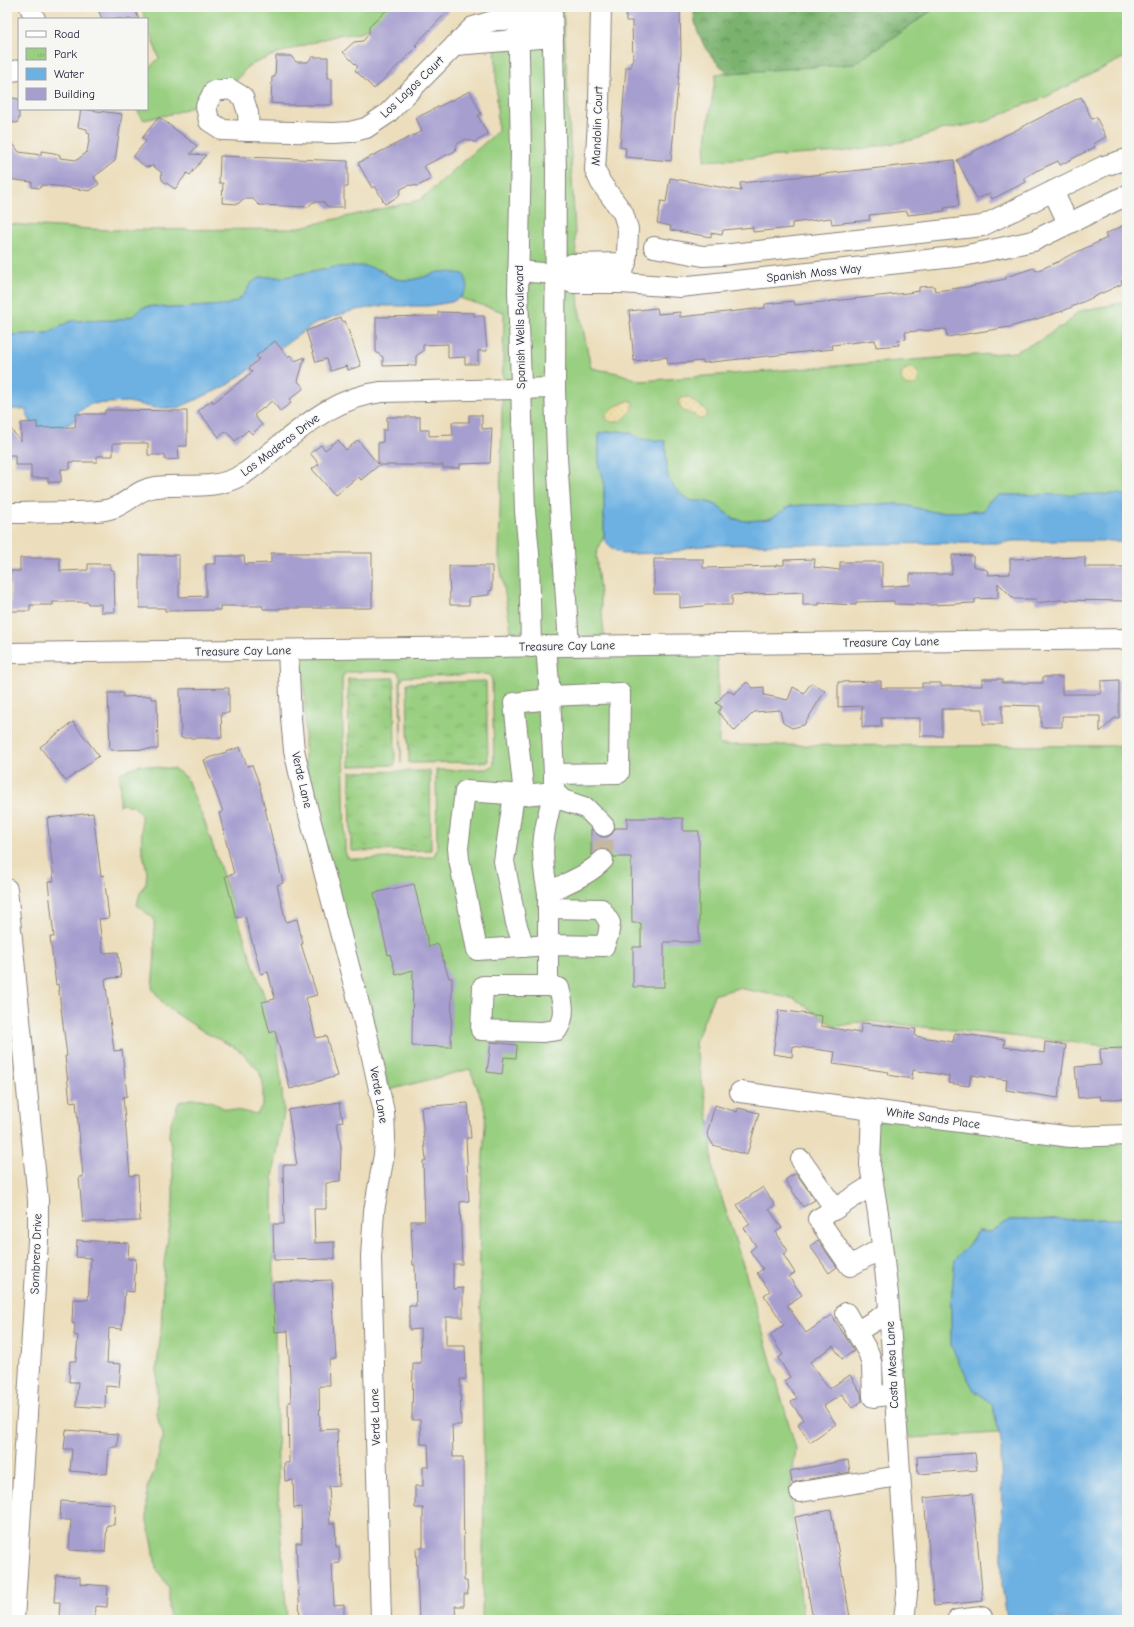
<svg xmlns="http://www.w3.org/2000/svg" width="1134" height="1627" font-family="'Comic Neue',sans-serif">
	<style>
		.grass { fill: #99cf80; stroke: #5e785e; fill-rule: evenodd }
		.forest { fill: url(#forest-crowns); stroke: #4e6a54 }
		.sand { fill: url(#sand-dots); stroke: #887e6c }
		.park { fill: url(#park-tufts); stroke: #5e785e }
		.water { fill: #6db1e2; stroke: #486a8e }
		.building { fill: #a69ecf }
		.lines { fill: none; stroke-linecap: round; stroke-linejoin: round }
		.minor-tunnel { stroke: #c4b8a2; stroke-width: 20; stroke-dasharray: 20 10; stroke-linecap: butt }
		.minor-casing { stroke: #87807c; stroke-width: 22 }
		.minor { stroke: #fff; stroke-width: 20 }
		.labels { text-anchor: middle; stroke-width: 3; stroke-linejoin: round; paint-order: stroke }
		.street-label { font-size: 12px; fill: #22223b; stroke: #f6f6f2 }
	</style>
	<defs>
		<pattern id="forest-crowns" width="20" height="18" patternUnits="userSpaceOnUse"><rect width="20" height="18" fill="#7ab26e"/><path d="M2 6a3 3 0 1 1 6 0M12 15a3 3 0 1 1 6 0" fill="none" stroke="#64905c"/></pattern>
		<pattern id="sand-dots" width="8" height="8" patternUnits="userSpaceOnUse"><rect width="8" height="8" fill="#eeda9e"/><path d="M2 2h.1M6 6h.1" fill="none" stroke="#ccbb89" stroke-width="1.8" stroke-linecap="round"/></pattern>
		<pattern id="park-tufts" width="24" height="20" patternUnits="userSpaceOnUse"><rect width="24" height="20" fill="#99cf80"/><path d="M3 7l-1-3M5 7V3M7 7l1-3M15 17l-1-3M17 17v-4M19 17l1-3" fill="none" stroke="#84b170"/></pattern>
	</defs>
	<rect width="100%" height="100%" fill="#f6f6f2"/>
	<filter id="ink" filterUnits="userSpaceOnUse"><feTurbulence type="fractalNoise" baseFrequency=".025" numOctaves="2"/><feDisplacementMap in="SourceGraphic" scale="8" xChannelSelector="R" yChannelSelector="G"/><feConvolveMatrix kernelMatrix="1 2 1 2 8 2 1 2 1" color-interpolation-filters="sRGB"/></filter>
	<filter id="wash" filterUnits="userSpaceOnUse"><feTurbulence type="fractalNoise" baseFrequency=".012" numOctaves="4" result="noise"/><feDisplacementMap in="SourceGraphic" scale="16" xChannelSelector="R" yChannelSelector="G"/><feGaussianBlur stdDeviation="0.9" result="paint"/><feColorMatrix in="noise" values="0 0 0 0 0 0 0 0 0 0 0 0 0 0 0 0 0 1.4 0 .05"/><feComposite in="paint" operator="in"/></filter>
	<g filter="url(#wash)">
		<rect width="100%" height="100%" fill="#ecdebc"/>
		<g class="grass">
			<path d="M141,7H398L387,19L361,32L337,35L276,54L248,66L228,91L206,102L171,114L144,120L136,109H147V70L159,58L147,25V19H145Z"/>
			<path d="M491,7H563L579,309L591,368L618,373L641,381L1015,352L1045,338L1057,328L1064,326L1079,311L1127,302V496L999,495L989,501L983,511L935,512L899,504L802,505C784,507 777,518 760,521C748,522 735,521 725,513C722,511 719,507 716,505C708,500 700,503 692,501C682,498 671,487 668,478C665,469 667,452 665,441L641,439L631,433L619,431L599,433V468L604,480V535L596,555L605,643H717L719,745L1127,746V1047H1117L866,1021L835,1027L795,999L738,988L714,995L695,1043L709,1120L713,1170L749,1284L796,1449L790,1491L803,1620H482L484,1490L479,1216L486,1111L470,1069L389,1090L305,763V698L300,654L514,647L499,559L504,312L459,298L462,296L440,272C419,279 399,287 382,270L321,269L285,277H261L251,283L245,293L237,301L225,305L177,308L153,306L141,308L133,316L119,320L71,321L47,333L7,335V224L108,230L292,229L420,200L498,131L495,42ZM394,671L398,672L400,678L401,764V683L403,677L486,674L490,675L492,681L494,764L488,769L436,770L437,850L433,857L351,859L347,857L345,851L342,679L343,675L348,672Z"/>
			<path d="M937,7H1127V56L1046,97L1018,107L988,121L941,130L913,140L841,152L704,161L708,125L716,74L854,64Z"/>
			<path d="M139,765L174,769L186,777L205,823L276,1031L284,1112L273,1177L274,1285L279,1513L287,1620H169V1588L156,1568L153,1545L147,1522V1488L156,1467L163,1433L159,1423L157,1412V1366L161,1331L164,1263L173,1205V1159L169,1136L170,1125L179,1102L190,1099H201L213,1102L223,1108L257,1114L263,1104V1082L259,1071L244,1054L234,1047L204,1032L165,1006L152,988L155,953L154,919L137,905L140,893L146,883L147,872L142,849L141,814L134,806L122,804L120,806V773Z"/>
			<path d="M897,1119L1019,1131L1127,1130V1219L1010,1220L990,1232L977,1231L967,1247L955,1259L951,1303V1345L974,1390L992,1404L999,1433L910,1438L905,1429L873,1123Z"/>
		</g>
		<path class="forest" d="M694,7H937L854,64L728,73C708,56 693,34 694,7Z"/>
		<g class="sand">
			<circle cx="910" cy="377" r="9"/>
			<path d="M688,397L707,411L706,416L703,419H699C693,411 678,415 679,400L682,398Z"/>
			<path d="M630,400L633,403C632,415 618,427 607,420L606,415L616,406Z"/>
		</g>
		<g class="park">
			<path d="M394,678L395,765L349,766L348,679Z"/>
			<path d="M486,681L488,762L409,763L407,683Z"/>
			<path d="M430,771L431,850L351,851L350,772Z"/>
		</g>
		<g class="water">
			<path d="M334,267C345,267 359,265 370,267C384,270 388,280 404,280C417,281 427,275 439,272C447,271 456,273 464,274L468,286L462,296L452,302L428,306H380L352,311L316,323L226,386L178,408H154L128,402L90,404L80,411L74,421L64,427L52,429H40L30,421L25,409H7V335L47,333L71,321L119,320L133,316L141,308L153,306L177,308L225,305L237,301L245,293L251,283L261,277H285Z"/>
			<path d="M619,431L631,433L641,439L665,441L668,477L674,487L682,495L692,501H704L716,505L734,519L746,521L770,519L790,506L802,505L899,504L935,512L983,511L989,501L999,495L1119,494L1127,496V541H1013L1001,543L715,545L694,547L670,553L622,554L612,548L604,540V480L599,468V433Z"/>
			<path d="M1127,1219V1620H1007L1002,1584L1001,1440L992,1404L974,1390L959,1363L951,1345V1303L955,1259L967,1247L978,1231L990,1232L1010,1220Z"/>
		</g>
		<g id="blocks">
			<g class="building">
				<path d="M97,7H134L139,19H102Z"/>
				<path d="M390,7H452L415,45L417,47L374,89L355,70L358,67L343,52L354,42L363,41L369,34V27Z"/>
				<path d="M626,7H680L681,53L671,161L625,157L626,148L620,147L626,67H631V62H633L632,21H626Z"/>
				<path d="M276,56H291L296,62H308L312,57H328V78H332V105H283V104L271,103L272,77H275Z"/>
				<path d="M470,91L481,114L478,116L488,135L474,142L466,139L457,144L455,151L424,166L431,179L418,186L409,185L401,189L399,196L385,204L375,186L372,188L358,163L422,131L416,118Z"/>
				<path d="M7,97L19,99V119L17,123L7,122Z"/>
				<path d="M1081,97L1092,119L1096,117L1106,137L1093,144L1095,147L1060,165L1058,161L1036,171L1024,178L1026,182L992,199L990,193L977,199L957,160Z"/>
				<path d="M81,109L122,114L115,161L94,177L99,184L90,191L56,186L42,185L40,188L32,187V182L7,179V135L19,152L41,155V151L54,153L60,155V158L77,160L87,152L90,134L87,133V129L78,127Z"/>
				<path d="M159,117L197,146L190,154L206,155L190,175L187,173L175,189L162,180L161,172L153,166L146,167L133,157L146,141L142,138Z"/>
				<path d="M220,156L348,161V187H344V208H328L323,202H313L308,207L259,205L253,199H243L238,204L222,203L223,183H219Z"/>
				<path d="M954,160L959,206L944,208L945,211L908,215L907,211L869,215L870,220L832,224L831,218L792,223V228L753,232V227L723,230L722,235L711,233V237L670,230L671,226L657,223L661,201L666,202L670,178L741,191L740,183Z"/>
				<path d="M1127,224V278L1121,281L1122,284L1063,311L1010,327L947,337L946,329L905,332L906,339L898,340L899,345L876,347L875,340L832,345L833,349L703,363V361L668,364L667,357L634,361L629,311L657,308L658,314L680,312V317L765,308V304L794,301L795,305L907,293L919,291V287L934,286L935,291L975,286L974,285L1006,279V277L1034,268L1036,271L1060,261L1066,257L1107,238L1105,234Z"/>
				<path d="M438,312L474,313V316H484L487,351H478V364H465V357L448,358V344L423,345V351L416,356V365L383,366V357L376,352V317L438,316Z"/>
				<path d="M341,318L342,322L345,321L361,366L348,370L347,366L330,371L326,359L316,362L306,331Z"/>
				<path d="M275,341L288,357L290,355L295,361L305,357L298,381L304,388L289,400L291,403L280,411L272,401L254,415L262,425L252,434L248,430L235,441L226,431L219,437L198,411L212,400L213,403L252,372L249,368L259,359L256,356Z"/>
				<path d="M105,410L187,411V446H178L179,459L165,460V455H148V443H113V456H97V462H70V469H61V482H48V478H31V465H15V455H7V425L21,441V423L37,422V428L75,427L76,414H105Z"/>
				<path d="M469,415H482V429L492,428L490,463L460,464V468H443V465H379L361,480L359,477L354,480L335,495L312,469L319,464L310,453L321,445L325,450L338,440L346,450L358,440L378,464V443L383,442V430H387V417H420V430H429V436L453,435L452,422H469Z"/>
				<path d="M271,553H372V608H279V609H263V606H220V610L165,611V608H140V555H179V597L206,596V564H216V556H244L245,564L271,563Z"/>
				<path d="M952,555L973,556V566L987,570L988,575L1010,574V559L1085,557V567H1127V601L1060,600L1037,603L1036,599H1014L998,583V598L975,599V603L932,605L894,604V601L856,602V605L819,603V605H803V592L732,595V605H704V606L680,608V594H654V559H703V568L776,566V565H784V560L815,559L814,567L840,570V562H882V587L910,585V574H952Z"/>
				<path d="M20,558H60V571L88,570V564H110V570H114L115,612H101V604H88V602H53V605H30V611H11L10,571H20Z"/>
				<path d="M449,566H492V590L489,591V595L469,597V605H450Z"/>
				<path d="M1043,677H1062V694H1101V681L1119,680V718H1115L1100,732V716H1062V727H1041V706L1002,705V724H983V709H942V736H920V718H881L882,727H862V706L838,707V682L881,681V688H922V683H941V686H982V679H1002V683H1043Z"/>
				<path d="M747,682L753,688L764,687V695L788,700L793,687L804,693L811,683L825,691L804,725L792,728L783,723L780,710L754,712L735,731L718,712L722,707L716,703L728,690L734,694Z"/>
				<path d="M229,688V713H221L222,738H181L180,689Z"/>
				<path d="M108,693H123V697L151,696V699H157L158,749L110,750Z"/>
				<path d="M73,722L99,756L66,781L40,747Z"/>
				<path d="M240,747L247,766L252,765L261,788H260L283,883L277,885L286,922L297,919L303,944H301L317,995L306,998L316,1038L326,1036L337,1076L290,1089L275,1031L270,1033L262,1002L275,999L268,972L261,974L245,916L236,918L225,876L234,874L219,813L223,812L204,760Z"/>
				<path d="M93,813L101,876L104,875L109,918L99,919L103,953L118,952L121,977L105,979L114,1051L122,1050L127,1096L123,1097L130,1176L138,1175L140,1221L83,1222L79,1177H83L76,1101L70,1102L65,1056H67L58,984L56,985L50,937H54L48,882L54,881L47,818Z"/>
				<path d="M627,818H683V831H699V942H664V987H633V947H641V923H632L631,857H614L611,852L606,849H600L591,856V829L601,837H607L612,834L615,828H627Z"/>
				<path d="M414,884L429,947L438,944L449,978H452L451,1047L412,1046L413,970L396,975L390,954L388,955L374,893Z"/>
				<path d="M779,1010L822,1016L821,1026L860,1033L862,1023L916,1029L915,1036L953,1042L955,1033L1005,1040L1004,1047L1044,1053L1045,1042L1066,1045L1058,1098L1006,1090L1007,1080L971,1075L969,1086L948,1083L949,1076L913,1070L912,1079L888,1075L889,1072L833,1064L835,1052L793,1046L792,1057L773,1054Z"/>
				<path d="M491,1042L517,1045L516,1058L504,1057L502,1074L487,1072Z"/>
				<path d="M1123,1048L1126,1098L1101,1100L1100,1096L1078,1098L1075,1067L1101,1065L1100,1049Z"/>
				<path d="M340,1102L343,1122L337,1123L341,1147L340,1182L326,1183V1209H314L315,1243L334,1242V1259L274,1260L273,1224H284L283,1165H297L288,1110Z"/>
				<path d="M468,1103L471,1138H466L469,1201L460,1202L462,1264H453V1289L463,1288V1317H446V1346H465L466,1379H460L461,1425H452L453,1457H463L464,1581H467L468,1594H464V1606H455L456,1620H419L416,1548H423V1508H415V1486H423V1467H429L428,1444H421L420,1420H412L413,1363H421L420,1329L409,1330V1306H416L415,1265H413L411,1221H425L423,1161H426L421,1107Z"/>
				<path d="M715,1105L737,1112L738,1108L759,1113L747,1155L713,1145L707,1134Z"/>
				<path d="M796,1173L815,1200L803,1207L785,1180Z"/>
				<path d="M763,1187L775,1205L769,1209L782,1228L776,1232L788,1251L783,1254L795,1273L789,1277L802,1295L787,1305L806,1333L832,1315L854,1351L842,1359L833,1346L810,1362L829,1389L850,1375L861,1393L862,1401L852,1408L842,1394L824,1406L836,1424L810,1442L798,1424L803,1420L791,1402L797,1398L784,1381L790,1377L778,1358L783,1355L770,1335L784,1325L764,1295L770,1291L757,1273L763,1269L750,1251L756,1246L744,1228L750,1224L737,1205Z"/>
				<path d="M77,1240L129,1243L128,1259H136L134,1292L125,1291L122,1329L109,1328L107,1363L121,1364L119,1387L106,1386L105,1408L76,1406L78,1382H69L70,1361H76L78,1336L74,1335L75,1324L72,1323L73,1299L88,1300L91,1258L76,1257Z"/>
				<path d="M818,1240L837,1267L829,1273L810,1246Z"/>
				<path d="M332,1280L336,1360H329L330,1386H319L320,1430L337,1429L339,1485L328,1486L330,1523H335L336,1547H339L340,1563L332,1564L334,1605L344,1604V1620H325V1617L300,1618L296,1543H302L301,1507L294,1508L293,1480L285,1481L284,1463H289L288,1402H291L288,1331L275,1332L273,1282Z"/>
				<path d="M66,1430L118,1434L117,1447H109L107,1474L70,1471L72,1449H64Z"/>
				<path d="M975,1453L977,1470L918,1474L917,1457Z"/>
				<path d="M848,1460L850,1472L798,1481L792,1483L790,1471Z"/>
				<path d="M973,1493L983,1601L934,1606L924,1498Z"/>
				<path d="M61,1501L115,1504L114,1525H107L105,1552L69,1550L71,1520H60Z"/>
				<path d="M831,1510L850,1617L834,1620H813L795,1517Z"/>
				<path d="M56,1575L80,1577V1584L108,1586L107,1607L95,1606L94,1620H62V1617H59L60,1602H54Z"/>
			</g>
		</g>
	</g>
	<g filter="url(#ink)">
		<use href="#blocks" fill-opacity="0" stroke="#87807c" stroke-width="1"/>
		<g class="lines">
			<path class="minor-tunnel" d="M603,860L604,826"/>
			<g class="minor-casing">
				<g id="minor">
					<path d="M30,7L35,19"/>
					<path d="M518,7L521,151L518,292L525,511L529,553L531,647"/>
					<path d="M552,7L556,170L555,388L557,457L569,646"/>
					<path d="M601,7L599,104L595,170L601,183L623,213L628,229L627,254L621,283"/>
					<path d="M455,45L553,37"/>
					<path d="M7,72L19,70"/>
					<path d="M230,89L243,97L248,113L249,131L223,130L209,121L206,106L214,91Z"/>
					<path d="M249,131L334,133L350,132L366,128L387,114L473,27L496,20L552,19"/>
					<path d="M1053,191L1068,223"/>
					<path d="M654,247L703,256L722,255L982,226L1104,166L1127,159"/>
					<path d="M518,271L555,274L572,283H621L680,287L963,256L1033,241L1127,195"/>
					<path d="M555,274L572,264L626,263"/>
					<path d="M7,513C28,513 50,512 71,512C85,511 100,513 113,508C129,503 137,489 156,487C184,483 213,491 240,476C251,470 261,461 271,452C306,424 335,398 381,392L555,388"/>
					<path d="M546,646L550,696L620,693L619,773L554,774V792L563,800L586,808L604,826"/>
					<path d="M288,650L291,718L294,750L307,807L367,1034L384,1112L385,1137L384,1155L374,1211L371,1257L381,1620"/>
					<path d="M7,653L1127,639"/>
					<path d="M550,696L554,774"/>
					<path d="M514,795L504,861L516,923L524,947"/>
					<path d="M524,795L554,792C543,832 539,851 548,893"/>
					<path d="M7,889L38,1200V1240L14,1620"/>
					<path d="M548,908L601,909L610,923L608,936L604,946L549,945L477,950L459,859L458,848L465,791L524,795L514,703L550,699"/>
					<path d="M548,986H483L481,1030L542,1032L557,1030C566,1016 563,1003 559,988L548,986V893C567,882 588,876 603,860"/>
					<path d="M740,1092L1070,1137L1127,1135"/>
					<path d="M872,1110L870,1165L878,1213L888,1294L906,1561L907,1594L904,1620"/>
					<path d="M801,1160L835,1209L818,1219L850,1266L882,1248"/>
					<path d="M835,1209L872,1185"/>
					<path d="M846,1313L869,1354L872,1366L873,1397L893,1394"/>
					<path d="M856,1332L889,1312"/>
					<path d="M800,1492L899,1476"/>
					<path d="M957,1620L982,1617"/>
				</g>
			</g>
			<use href="#minor" class="minor"/>
		</g>
	</g>
	<g class="labels">
		<g class="street-label">
			<text transform="translate(412 87) rotate(-44)" y="4">Los Lagos Court</text>
			<text transform="translate(597 126) rotate(-88)" y="4">Mandolin Court</text>
			<text transform="translate(814 273) rotate(-6)" y="4">Spanish Moss Way</text>
			<text transform="translate(520 327) rotate(-91)" y="4">Spanish Wells Boulevard</text>
			<text transform="translate(280 445) rotate(-37)" y="4">Las Maderas Drive</text>
			<text transform="translate(891 642) rotate(-1)" y="4">Treasure Cay Lane</text>
			<text transform="translate(567 646) rotate(-1)" y="4">Treasure Cay Lane</text>
			<text transform="translate(243 651) rotate(-1)" y="4">Treasure Cay Lane</text>
			<text transform="translate(302 780) rotate(77)" y="4">Verde Lane</text>
			<text transform="translate(379 1095) rotate(80)" y="4">Verde Lane</text>
			<text transform="translate(933 1118) rotate(8)" y="4">White Sands Place</text>
			<text transform="translate(36 1254) rotate(-88)" y="4">Sombrero Drive</text>
			<text transform="translate(892 1365) rotate(-93)" y="4">Costa Mesa Lane</text>
			<text transform="translate(375 1417) rotate(-92)" y="4">Verde Lane</text>
		</g>
	</g>
	<rect width="1134" height="1627" fill="none" stroke="#f6f6f2" stroke-width="24"/>
	<rect x="18" y="18" width="130" height="92" fill="#f6f6f2" stroke="#a1a1a9"/>
	<rect x="26" y="31" width="20" height="6" fill="#ffffff" stroke="#a1a1a9"/>
	<text x="54" y="38" font-size="12" fill="#22223b">Road</text>
	<rect x="26" y="48" width="20" height="12" fill="url(#park-tufts)" stroke="#a1a1a9"/>
	<text x="54" y="58" font-size="12" fill="#22223b">Park</text>
	<rect x="26" y="68" width="20" height="12" fill="#6db1e2" stroke="#a1a1a9"/>
	<text x="54" y="78" font-size="12" fill="#22223b">Water</text>
	<rect x="26" y="88" width="20" height="12" fill="#a69ecf" stroke="#a1a1a9"/>
	<text x="54" y="98" font-size="12" fill="#22223b">Building</text>
</svg>
